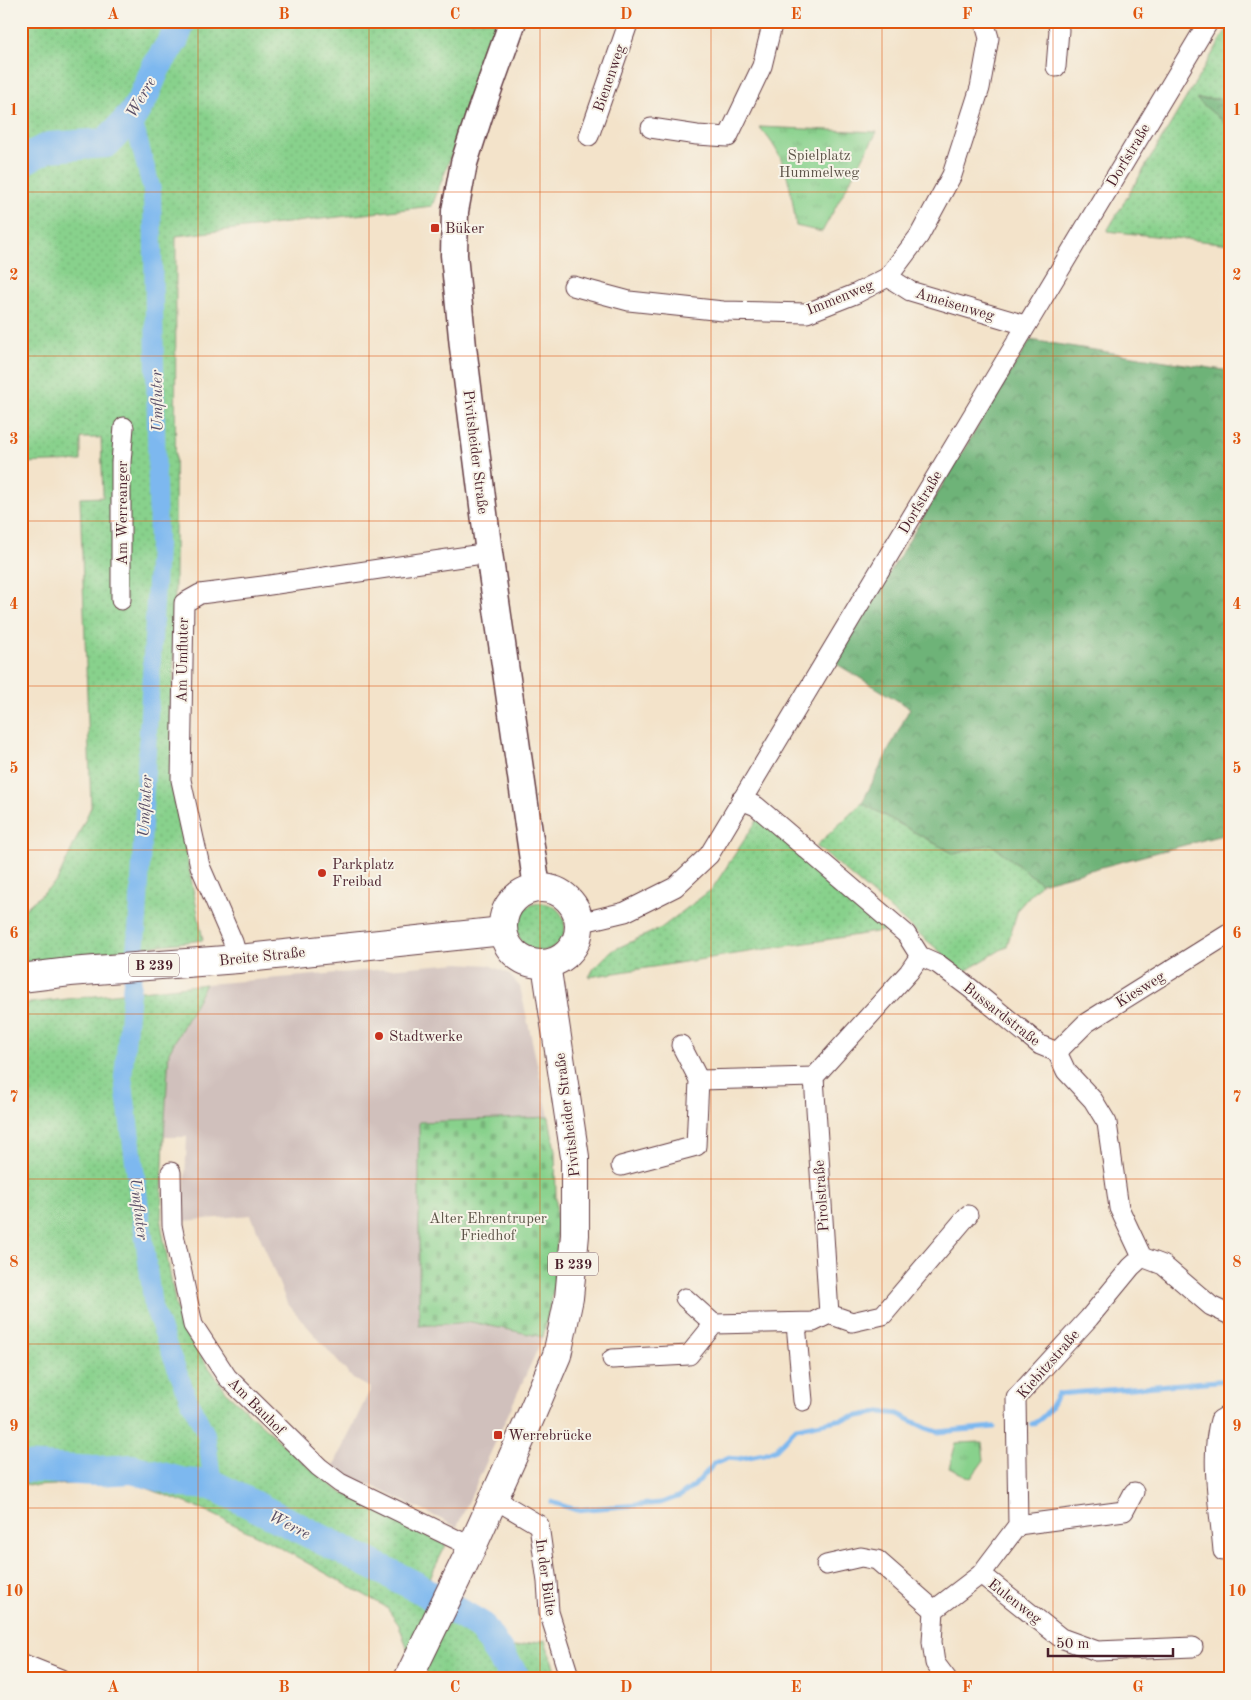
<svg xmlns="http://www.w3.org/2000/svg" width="1251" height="1700" font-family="'Old Standard TT',serif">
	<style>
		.industrial { fill: #d0c0bc }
		.grass { fill: url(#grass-dots); stroke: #69785c }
		.forest { fill: url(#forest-crowns); stroke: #5c6952 }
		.cemetery { fill: url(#cemetery-stones); stroke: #69785c }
		.park { fill: url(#park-tufts); stroke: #69785c }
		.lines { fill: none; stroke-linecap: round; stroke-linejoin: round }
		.stream { stroke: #7db8ef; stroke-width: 5 }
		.canal { stroke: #7db8ef; stroke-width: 18 }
		.river { stroke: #7db8ef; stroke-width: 30 }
		.minor-casing { stroke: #633c43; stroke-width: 21 }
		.secondary-casing { stroke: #633c43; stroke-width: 29 }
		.primary-casing { stroke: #633c43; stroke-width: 30 }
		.minor { stroke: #fff; stroke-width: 19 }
		.secondary { stroke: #fff; stroke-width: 26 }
		.primary { stroke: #fff; stroke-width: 28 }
		.grid { fill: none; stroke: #e0560e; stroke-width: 1; stroke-opacity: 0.55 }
		.poi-dot { fill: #c8321e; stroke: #f7f3e8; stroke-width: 2 }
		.labels { text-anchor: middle; stroke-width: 4; stroke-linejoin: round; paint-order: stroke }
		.shield { fill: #f7f3e8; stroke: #7e5f64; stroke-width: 1 }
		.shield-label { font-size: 14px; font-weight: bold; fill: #4a1f2b }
		.street-label { font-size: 15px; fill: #4a1f2b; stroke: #f7f3e8 }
		.park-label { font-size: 15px; fill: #5d5448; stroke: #f7f3e8 }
		.poi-label { font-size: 15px; fill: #4a1f2b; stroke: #f7f3e8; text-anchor: start }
		.water-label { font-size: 16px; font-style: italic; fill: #594d66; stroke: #f7f3e8 }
		.neatline { fill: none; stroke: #e0560e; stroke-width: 2 }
		.grid-label { font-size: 16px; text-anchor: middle; font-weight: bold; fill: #e0560e }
	</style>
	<defs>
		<pattern id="grass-dots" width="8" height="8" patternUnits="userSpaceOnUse" patternTransform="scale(1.25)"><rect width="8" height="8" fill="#88d18c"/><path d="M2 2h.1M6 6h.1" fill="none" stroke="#77b379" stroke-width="1.8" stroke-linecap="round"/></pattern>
		<pattern id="forest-crowns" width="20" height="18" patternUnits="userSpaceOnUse" patternTransform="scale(1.25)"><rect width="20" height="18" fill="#6eb378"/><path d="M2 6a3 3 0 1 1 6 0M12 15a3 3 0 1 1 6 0" fill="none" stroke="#5c9163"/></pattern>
		<pattern id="cemetery-stones" width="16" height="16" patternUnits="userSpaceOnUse" patternTransform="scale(1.25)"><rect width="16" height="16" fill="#88d18c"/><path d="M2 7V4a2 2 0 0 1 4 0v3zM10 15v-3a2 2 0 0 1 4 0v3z" fill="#77b379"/></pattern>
		<pattern id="park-tufts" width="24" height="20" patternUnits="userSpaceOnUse" patternTransform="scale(1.25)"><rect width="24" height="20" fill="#88d18c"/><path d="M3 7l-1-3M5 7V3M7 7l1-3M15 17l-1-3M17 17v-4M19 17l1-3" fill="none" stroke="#77b379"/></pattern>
	</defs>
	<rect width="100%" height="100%" fill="#f7f3e8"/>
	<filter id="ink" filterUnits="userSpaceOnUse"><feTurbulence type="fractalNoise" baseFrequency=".02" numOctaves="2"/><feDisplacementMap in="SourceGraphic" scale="10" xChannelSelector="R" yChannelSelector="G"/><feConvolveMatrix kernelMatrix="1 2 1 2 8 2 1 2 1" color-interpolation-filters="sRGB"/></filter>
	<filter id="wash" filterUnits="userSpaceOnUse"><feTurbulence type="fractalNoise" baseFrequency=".0096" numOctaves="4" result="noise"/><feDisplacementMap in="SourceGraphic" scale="20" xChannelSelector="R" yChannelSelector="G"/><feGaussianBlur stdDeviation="1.12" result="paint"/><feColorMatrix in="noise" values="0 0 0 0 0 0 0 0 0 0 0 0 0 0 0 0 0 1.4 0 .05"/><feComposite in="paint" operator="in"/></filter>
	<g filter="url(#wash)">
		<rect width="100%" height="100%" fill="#f3e3ca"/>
		<path class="industrial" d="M459,963L489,965L508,973L520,987L549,1117L419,1122V1326L471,1322L543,1337L457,1527L333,1467L371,1388L353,1379L287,1303L251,1215L183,1221L187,1137H164L169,1052L206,984Z"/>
		<g class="grass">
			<path d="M21,21H502L432,206L176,236L175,585L172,781L203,940L96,953L21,964V912L57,881L91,807L80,498L103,497L101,438H81V461L21,463Z"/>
			<path d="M1230,24V99H1197L1230,126V244L1107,231Z"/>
			<path d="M862,803L954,854L991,844L1041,883L1018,909L1007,946L964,972L816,846Z"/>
			<path d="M758,819L889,930L589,977L594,968L611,951L661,928L712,889Z"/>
			<circle cx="541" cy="927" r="24"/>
			<path d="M206,984L169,1052L164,1137L161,1223L176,1307L186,1335L228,1394L299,1459L338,1490L446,1545L421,1596L480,1627L497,1651L545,1640L558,1679H418L399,1625L386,1607L272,1543L202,1509L128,1481L35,1486L21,1483V1004Z"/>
		</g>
		<g class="forest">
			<path d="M1196,99H1230V126H1229Z"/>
			<path d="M1030,340L1230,371V833L1041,883L991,844L954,854L862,803L910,708L835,663Z"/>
		</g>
		<path class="cemetery" d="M549,1117L555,1150L557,1245L554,1287L543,1337L471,1322L419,1326V1122Z"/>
		<g class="park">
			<path d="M759,127L877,132L822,232L796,226C791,188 787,156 759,127Z"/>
			<path d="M982,1442L984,1460L971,1478L949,1468L956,1443Z"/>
		</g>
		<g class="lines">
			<g class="stream">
				<path d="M1032,1424C1046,1418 1051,1406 1058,1394L1230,1380"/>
				<path d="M552,1502L576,1510L661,1503L680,1496L694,1486L715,1463L727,1458L738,1459L764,1454L776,1449L796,1428L880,1412L898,1414L926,1428L938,1432L994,1427"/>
			</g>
			<path class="canal" d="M132,116L152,190L158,546L138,919L123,1077L153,1307L188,1398L206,1434L213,1485"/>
			<g class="river">
				<path d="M21,161L49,147L106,143L132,116L143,98L156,67L174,39L181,21"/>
				<path d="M21,1467L96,1471L132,1469L184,1483L213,1485L415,1586L481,1626L516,1679"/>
			</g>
		</g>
	</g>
	<g filter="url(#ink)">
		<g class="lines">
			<g class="minor-casing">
				<g id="minor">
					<path d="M1056,67L1059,30L1057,21"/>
					<path d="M651,128L697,135L728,137L762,66L773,21"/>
					<path d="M589,136L629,21"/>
					<path d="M888,277L910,291L1025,325"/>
					<path d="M573,286L629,301L723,311L807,313L855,294L888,277L919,236L952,175L980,88L989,38L984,21"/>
					<path d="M121,600V462L124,427"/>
					<path d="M741,800L756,806L906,934L920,956L938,964L970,988L1040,1045L1057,1052L1066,1071L1093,1100L1107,1123L1119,1208L1142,1257L1163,1265L1211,1306L1230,1315"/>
					<path d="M579,923L625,912L675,887L709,855L1209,21"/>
					<path d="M920,956L909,972L814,1077L829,1314L852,1322L883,1315L968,1215"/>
					<path d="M238,959L233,942L200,866L181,780L184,603L200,594L263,586L489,553"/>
					<path d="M1057,1052L1086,1023L1230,933"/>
					<path d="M699,1080L814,1077"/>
					<path d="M621,1166L696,1146L699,1080L681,1045"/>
					<path d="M171,1172L172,1225L193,1325L227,1377L319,1467L340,1483L472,1547"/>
					<path d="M685,1298L714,1324"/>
					<path d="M796,1324L803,1401"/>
					<path d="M612,1359L689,1355L714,1324L813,1322L829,1314"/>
					<path d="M492,1502L505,1505L539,1525L547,1582L549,1612L570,1679"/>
					<path d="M1018,1525L1124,1511L1134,1492"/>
					<path d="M1223,1551C1220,1512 1209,1457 1220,1420L1230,1414"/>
					<path d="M826,1565L861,1557L877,1560L934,1610"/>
					<path d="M981,1574L1061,1638L1097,1651L1193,1647"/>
					<path d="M21,1663L61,1679"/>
					<path d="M947,1679L935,1663L932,1642L934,1610L981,1574L1018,1525L1016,1398L1089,1318L1131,1267L1142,1257"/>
				</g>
			</g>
			<g class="secondary-casing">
				<path id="secondary" d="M513,21L480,113L464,163L455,211L454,255L463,347L489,553L537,888"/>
			</g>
			<g class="primary-casing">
				<g id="primary">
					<circle cx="541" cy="926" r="38"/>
					<path d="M21,978L70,972L238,959L503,931"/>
					<path d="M408,1679L472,1547L527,1425L557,1355L569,1298L575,1235V1157L546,964"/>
				</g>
			</g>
			<use href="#minor" class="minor"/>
			<use href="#secondary" class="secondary"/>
			<use href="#primary" class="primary"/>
		</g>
	</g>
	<path class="grid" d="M198,21V1679M369,21V1679M540,21V1679M711,21V1679M882,21V1679M1053,21V1679M21,192H1230M21,356H1230M21,521H1230M21,686H1230M21,850H1230M21,1014H1230M21,1179H1230M21,1344H1230M21,1508H1230"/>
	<g class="poi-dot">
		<rect x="430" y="223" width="10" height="10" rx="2.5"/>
		<circle cx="322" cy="873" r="5"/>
		<circle cx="379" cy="1036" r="5"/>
		<rect x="493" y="1430" width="10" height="10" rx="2.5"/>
	</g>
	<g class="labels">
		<g class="shield">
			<rect x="129" y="953.5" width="50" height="23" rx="4"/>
			<rect x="548" y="1252.5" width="50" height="23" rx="4"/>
		</g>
		<g class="shield-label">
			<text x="154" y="970">B 239</text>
			<text x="573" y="1269">B 239</text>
		</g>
		<g class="street-label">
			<text transform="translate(609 78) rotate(-71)" y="5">Bienenweg</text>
			<text transform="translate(1128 155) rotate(-59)" y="5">Dorfstraße</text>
			<text transform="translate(840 297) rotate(-22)" y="5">Immenweg</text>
			<text transform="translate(955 304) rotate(17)" y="5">Ameisenweg</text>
			<text transform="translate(476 452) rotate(83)" y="5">Pivitsheider Straße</text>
			<text transform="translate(920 502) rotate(-59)" y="5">Dorfstraße</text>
			<text transform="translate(122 513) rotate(-90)" y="5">Am Werreanger</text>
			<text transform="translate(182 660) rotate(-89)" y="5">Am Umfluter</text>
			<text transform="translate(262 956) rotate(-6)" y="5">Breite Straße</text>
			<text transform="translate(1140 989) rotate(-32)" y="5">Kiesweg</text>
			<text transform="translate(1002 1014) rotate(38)" y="5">Bussardstraße</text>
			<text transform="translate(567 1115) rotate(-97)" y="5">Pivitsheider Straße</text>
			<text transform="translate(821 1196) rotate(-94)" y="5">Pirolstraße</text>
			<text transform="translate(1048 1364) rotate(-49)" y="5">Kiebitzstraße</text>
			<text transform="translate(257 1406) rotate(45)" y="5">Am Bauhof</text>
			<text transform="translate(546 1577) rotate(82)" y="5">In der Bülte</text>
			<text transform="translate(1015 1601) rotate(38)" y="5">Eulenweg</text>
		</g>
		<g class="park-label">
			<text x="819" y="160">Spielplatz<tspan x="819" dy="17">Hummelweg</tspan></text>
			<text x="488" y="1223">Alter Ehrentruper<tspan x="488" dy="17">Friedhof</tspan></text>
		</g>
		<g class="poi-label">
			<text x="445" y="233">Büker</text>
			<text x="332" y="869">Parkplatz<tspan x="332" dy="17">Freibad</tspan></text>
			<text x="389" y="1041">Stadtwerke</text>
			<text x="508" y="1440">Werrebrücke</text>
		</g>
		<g class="water-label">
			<text transform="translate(140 97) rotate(-60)" y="6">Werre</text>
			<text transform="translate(156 401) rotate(-91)" y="6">Umfluter</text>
			<text transform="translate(144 806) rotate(-87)" y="6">Umfluter</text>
			<text transform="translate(140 1209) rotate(83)" y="6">Umfluter</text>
			<text transform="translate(290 1524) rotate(27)" y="6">Werre</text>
		</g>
	</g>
	<rect width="1251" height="1700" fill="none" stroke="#f7f3e8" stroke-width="55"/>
	<path d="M1048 1648v8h125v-8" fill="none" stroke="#4a1f2b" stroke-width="2.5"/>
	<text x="1056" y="1648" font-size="15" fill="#4a1f2b" stroke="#f7f3e8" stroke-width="4" paint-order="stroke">50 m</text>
	<rect x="28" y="28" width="1196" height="1644" class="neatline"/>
	<g class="grid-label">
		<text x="113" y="19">A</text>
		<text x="284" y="19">B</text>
		<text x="455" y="19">C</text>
		<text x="626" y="19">D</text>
		<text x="796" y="19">E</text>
		<text x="967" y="19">F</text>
		<text x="1138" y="19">G</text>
		<text x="14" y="115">1</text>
		<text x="1237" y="115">1</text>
		<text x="14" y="280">2</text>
		<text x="1237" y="280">2</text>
		<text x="14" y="444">3</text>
		<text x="1237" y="444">3</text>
		<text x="14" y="609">4</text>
		<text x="1237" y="609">4</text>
		<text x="14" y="773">5</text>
		<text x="1237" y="773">5</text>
		<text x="14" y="938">6</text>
		<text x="1237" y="938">6</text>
		<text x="14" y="1102">7</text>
		<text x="1237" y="1102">7</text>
		<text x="14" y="1267">8</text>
		<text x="1237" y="1267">8</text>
		<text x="14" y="1431">9</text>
		<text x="1237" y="1431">9</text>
		<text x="14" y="1596">10</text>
		<text x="1237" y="1596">10</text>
		<text x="113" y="1692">A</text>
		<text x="284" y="1692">B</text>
		<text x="455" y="1692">C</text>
		<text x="626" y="1692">D</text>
		<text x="796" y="1692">E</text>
		<text x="967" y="1692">F</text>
		<text x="1138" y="1692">G</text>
	</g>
</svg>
